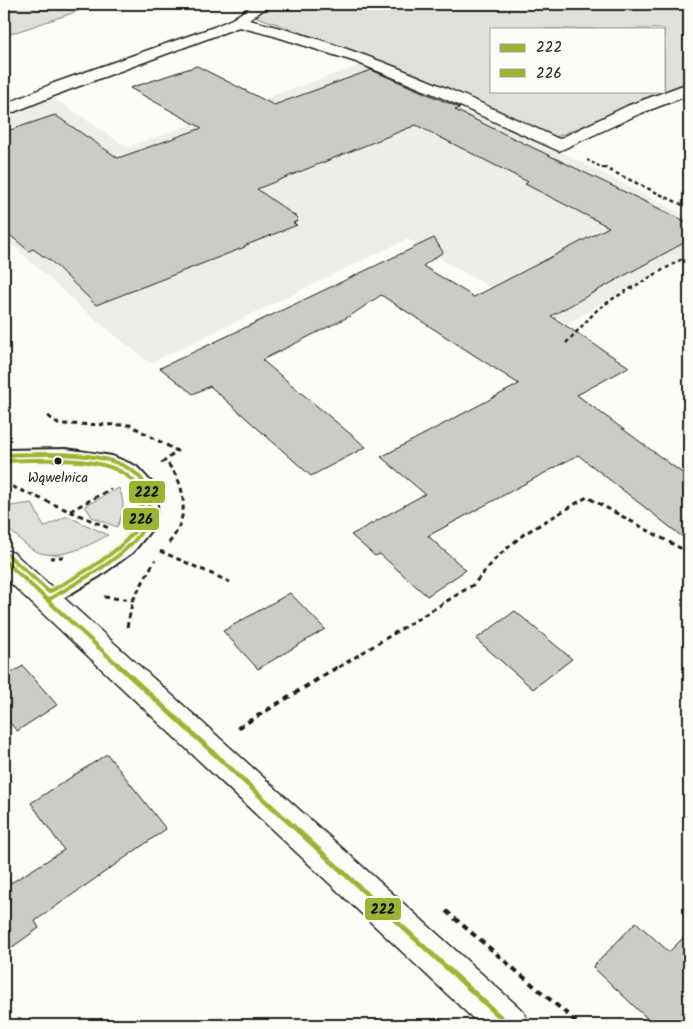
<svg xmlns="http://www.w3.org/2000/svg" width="693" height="1029" font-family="Kalam,sans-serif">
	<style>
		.built { fill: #eeede9 }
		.green { fill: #e0dfdb; stroke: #7e7e7c; fill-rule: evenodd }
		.building { fill: #cccbc8; stroke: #1c1c1c }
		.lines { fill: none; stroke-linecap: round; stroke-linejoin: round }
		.lane-casing { stroke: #1c1c1c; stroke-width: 4 }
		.street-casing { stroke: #1c1c1c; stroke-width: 3 }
		.secondary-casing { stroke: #1c1c1c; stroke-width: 3 }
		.path-far3 { stroke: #1c1c1c; stroke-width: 2; stroke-dasharray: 3 2.5; stroke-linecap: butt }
		.path-far2 { stroke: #1c1c1c; stroke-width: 2.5; stroke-dasharray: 4 3; stroke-linecap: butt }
		.path-far1 { stroke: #1c1c1c; stroke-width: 3; stroke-dasharray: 5 4; stroke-linecap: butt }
		.path { stroke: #1c1c1c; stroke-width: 4; stroke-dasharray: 6 5; stroke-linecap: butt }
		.lane { fill: #fdfcf7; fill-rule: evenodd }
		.street { fill: #fdfcf7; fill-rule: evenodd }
		.secondary { fill: #fdfcf7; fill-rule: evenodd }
		.bus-1-far1-casing { stroke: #fdfcf7; stroke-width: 8 }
		.bus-1-casing { stroke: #fdfcf7; stroke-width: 9 }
		.bus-2-casing { stroke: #fdfcf7; stroke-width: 8 }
		.bus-1-far1 { stroke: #9bb530; stroke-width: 4 }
		.bus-1 { stroke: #9bb530; stroke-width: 5 }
		.bus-2 { stroke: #9bb530; stroke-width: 4 }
		.bus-dot { fill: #1c1c1c; stroke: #fdfcf7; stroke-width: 2 }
		.labels { text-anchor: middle; stroke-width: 4; stroke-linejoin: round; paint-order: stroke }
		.bus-label { font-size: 14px; fill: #1c1c1c; stroke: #fdfcf7 }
		.line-badge { stroke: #fdfcf7; stroke-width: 2 }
		.pale-badge-label { font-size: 14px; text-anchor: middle; font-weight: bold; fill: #111 }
	</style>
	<rect width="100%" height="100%" fill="#fdfcf7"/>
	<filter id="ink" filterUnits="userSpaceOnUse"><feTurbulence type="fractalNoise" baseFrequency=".02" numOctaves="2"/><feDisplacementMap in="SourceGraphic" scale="10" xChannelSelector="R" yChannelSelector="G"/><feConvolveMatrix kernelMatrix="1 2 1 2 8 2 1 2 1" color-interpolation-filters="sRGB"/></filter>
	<g filter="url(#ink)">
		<path class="built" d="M364,64L465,107L579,161L689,217V253L566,324L499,284L491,288L407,239L150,363L87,313L4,237V119L52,97L127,147Z"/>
		<g class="green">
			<path d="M4,4H99L4,36Z"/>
			<path d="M272,4H689V83L556,137L400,68L257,17L258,13ZM492,29H664V91H492Z"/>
			<path d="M119,488C125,503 124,513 117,527L92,517L85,506Z"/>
			<path d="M32,503L44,527L67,516L108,535C87,547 53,564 30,548C21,541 12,532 4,525V507Z"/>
		</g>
		<g class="building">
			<path d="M197,66L274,105L371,70L460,108L455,110L689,223V240L551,316L629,367L577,395L689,478V542L578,455L428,536L466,570L427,596L380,554L375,556L351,535L425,494L381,457L519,384L381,295L350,316L262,360L366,447L311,476L210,386L193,394L160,368L434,238L443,252L423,266L474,297L609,227L525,184L528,182L416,125L257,189L298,218L296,219L298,221L293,223L297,225L244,246L245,247L96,305L52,262L33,249L29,251L4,230V132L55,115L118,158L202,128L130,88Z"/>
			<path d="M290,593L325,629L258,669L223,631Z"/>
			<path d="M515,611L572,659L533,689L476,639Z"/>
			<path d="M23,666L57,705L17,731L4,716V677Z"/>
			<path d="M107,754L166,829L35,921L39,928L4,953V871L11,883L64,850L31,803Z"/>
			<path d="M636,922L669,952L689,932V1025H654L593,967Z"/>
		</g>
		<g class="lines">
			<g class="lane-casing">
				<path id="lane" d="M66,449L112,456L136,466L152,483L157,501V511L150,531L133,552L100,576L48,607L42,605L39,600L42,595C71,577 105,561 129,535C139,526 143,510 140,497C139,493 138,489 137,486C120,452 35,460 4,460V450Z"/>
			</g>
			<g class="street-casing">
				<path id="street" d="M255,4H271L249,20C358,46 458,92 559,139L627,106L683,85L689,84V95L639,114L559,151L436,95L356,62L274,36L239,27L66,91L4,116V105L54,83L214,27L232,19Z"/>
			</g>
			<g class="secondary-casing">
				<path id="secondary" d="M4,550L14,553L523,1011L529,1025H480L4,577Z"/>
			</g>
			<path class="path-far3" d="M587,160L605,169"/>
			<g class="path-far2">
				<path d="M603,167L689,208"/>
				<path d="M566,343L597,310L614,298L689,255"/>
			</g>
			<g class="path-far1">
				<path d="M48,416L58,424L130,425L177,451L165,461"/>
				<path d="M161,463L165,461C188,484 190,520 167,545"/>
				<path d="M4,483L109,528"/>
				<path d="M70,511L111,489"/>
				<path d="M160,551L230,582"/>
				<path d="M50,558L64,557"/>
				<path d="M104,597L133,600"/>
				<path d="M127,627L133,600L155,560"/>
				<path d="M339,667L473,585L498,556L524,534L587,497L680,548H689"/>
			</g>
			<g class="path">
				<path d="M238,728L341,665"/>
				<path d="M446,911L580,1025"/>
			</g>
			<use href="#lane" class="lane"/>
			<use href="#street" class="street"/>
			<use href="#secondary" class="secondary"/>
			<g class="bus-1-far1-casing">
				<g id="bus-1-far1">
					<path d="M4,455C41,454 122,447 144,483C147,487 147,493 148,498C151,513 146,528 135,540C111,566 78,581 48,600"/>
					<path d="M4,560L120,667"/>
				</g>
			</g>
			<g class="bus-1-casing">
				<path id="bus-1" d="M118,665L509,1025"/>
			</g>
			<g class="bus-2-casing">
				<path id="bus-2" d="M4,461C39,460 133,451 141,497C143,510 142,522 133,533C111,559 78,575 49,592L8,555"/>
			</g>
			<use href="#bus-1-far1" class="bus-1-far1"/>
			<use href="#bus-1" class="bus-1"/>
			<use href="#bus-2" class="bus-2"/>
		</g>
	</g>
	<circle class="bus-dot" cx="58" cy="461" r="4.5"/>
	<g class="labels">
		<g class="bus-label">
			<text x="58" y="482">Wąwelnica</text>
		</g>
	</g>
	<g class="line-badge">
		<rect x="128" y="480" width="38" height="24" rx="5" fill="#9bb530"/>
		<rect x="122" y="507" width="38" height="24" rx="5" fill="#9bb530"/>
		<rect x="364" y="897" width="38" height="24" rx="5" fill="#9bb530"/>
	</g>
	<g class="pale-badge-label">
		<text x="147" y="497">222</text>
		<text x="141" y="524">226</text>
		<text x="383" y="914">222</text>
	</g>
	<rect width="693" height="1029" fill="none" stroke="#fdfcf7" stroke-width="20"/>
	<rect x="10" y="10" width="673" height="1009" fill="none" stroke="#1c1c1c" stroke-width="2" filter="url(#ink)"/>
	<rect x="490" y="28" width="175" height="65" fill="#fdfcf7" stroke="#a3a29f"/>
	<rect x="500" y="44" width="25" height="8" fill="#9bb530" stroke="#a3a29f"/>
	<text x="536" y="52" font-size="15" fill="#1c1c1c">222</text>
	<rect x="500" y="69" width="25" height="8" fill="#9bb530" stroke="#a3a29f"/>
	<text x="536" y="78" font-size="15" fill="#1c1c1c">226</text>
</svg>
